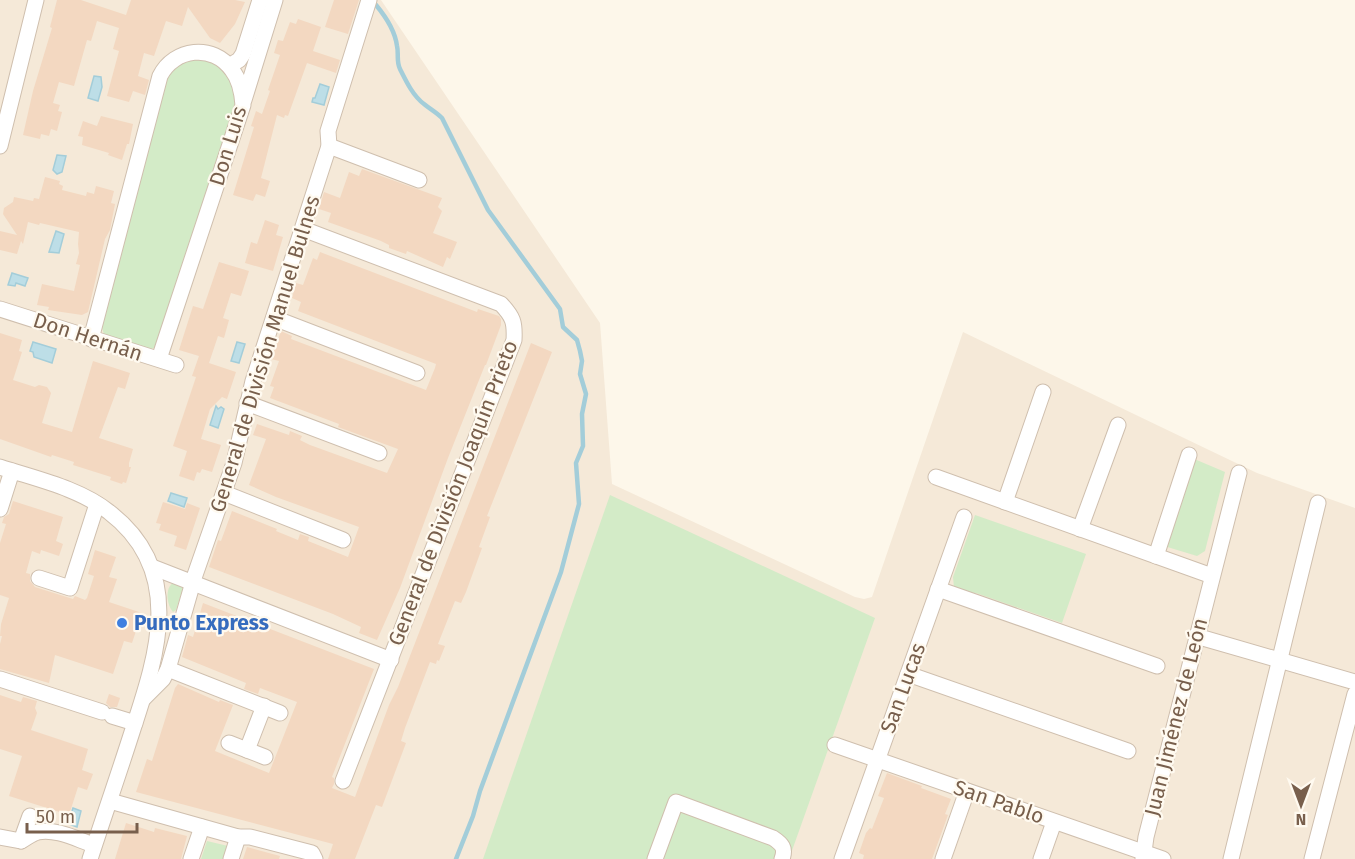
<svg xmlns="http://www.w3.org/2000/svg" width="1355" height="859" font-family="'Fira Sans',sans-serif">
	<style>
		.residential { fill: #f5e9d8 }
		.green { fill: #d3ebc7 }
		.water { fill: #bddee7; stroke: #a3cdd9; stroke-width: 1.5 }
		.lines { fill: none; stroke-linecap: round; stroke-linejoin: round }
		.stream { stroke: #a3cdd9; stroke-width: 4.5 }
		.building { fill: #f3d8c1 }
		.minor-casing { stroke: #cfbfae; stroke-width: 17 }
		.minor { stroke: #fff; stroke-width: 15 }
		.shop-dot { fill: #3f7fe0; stroke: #fffaf0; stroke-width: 2 }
		.labels { text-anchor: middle; stroke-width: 4.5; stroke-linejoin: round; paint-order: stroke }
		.street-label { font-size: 21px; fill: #785f4c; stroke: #fffaf0 }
		.shop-label { font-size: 21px; font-weight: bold; fill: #366cbe; stroke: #fffaf0; text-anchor: start }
	</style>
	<rect width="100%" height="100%" fill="#fdf7ea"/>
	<path class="residential" d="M0,0H381L600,323L612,484L855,597L864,599L872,597L963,332L1257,473L1355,508V859H0Z"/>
	<g class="green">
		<path d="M197,56L222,67L232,84L236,103L157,346L148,351L104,335L102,327L161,88L174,67Z"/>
		<path d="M1192,458L1225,472L1205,551L1197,556L1164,546Z"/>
		<path d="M610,495L875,618L789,859H483Z"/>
		<path d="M975,515L1086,554L1062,623L976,593L962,592L954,588L953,577Z"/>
		<path d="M174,582L183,586V588L176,610L173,612C167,605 164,588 174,582Z"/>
		<path d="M207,841L228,846L224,859H201Z"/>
	</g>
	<g class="water">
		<path d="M94,76L101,77L102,87L98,101L88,98Z"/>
		<path d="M320,84L329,87L324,105L312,102L313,98H315Z"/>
		<path d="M57,155L66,156L62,172L57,174L53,170Z"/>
		<path d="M56,231L64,234L59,253L49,252Z"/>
		<path d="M12,273L28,278L25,286L16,283L15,286L8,285Z"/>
		<path d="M33,342L56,349L52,363L34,357L33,352L30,351Z"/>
		<path d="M237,342L245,344L239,363L231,361Z"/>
		<path d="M216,406L218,409L221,407L224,409L218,428L210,425Z"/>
		<path d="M171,493L187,498L184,507L168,501Z"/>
		<path d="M73,808L81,811L77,827L66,823L69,820Z"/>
	</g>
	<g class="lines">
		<path class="stream" d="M376,5C386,17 395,30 397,46C399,54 396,61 400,69C406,81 413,96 424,104C430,109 436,112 442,118L488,210L560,309L563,327L577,340L580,351L582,361L580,374L586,394L582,414L583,446L576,463L579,504L561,572L480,791L473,816L456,859"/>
	</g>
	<g class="building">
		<path d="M57,0H81L126,15L131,0H235L245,2L235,24L220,43L210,38L188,7L182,26L166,21L154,56L144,53L138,76L149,80L145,95L133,91L129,102L107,96L119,51L113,49L119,28L97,21L91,41L87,40L74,86L59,82L53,103L60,105L58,111L62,112L57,131L51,129L49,136L41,134L40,139L23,135L33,91L52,28L50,27Z"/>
		<path d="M334,0H359L348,34L325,27Z"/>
		<path d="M298,19L321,27L313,51L340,60L336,73L307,63L288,116L285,115L284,118L277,115L261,178L270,181L265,197L256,194L253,201L233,195L254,127L251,126L256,111L262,114L270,91L268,90L280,55L274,53L278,40L283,41L290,22L296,24Z"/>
		<path d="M101,116L133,124L129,144H127L122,160L108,155L109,153L82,145L83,137L78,136L83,121L97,126Z"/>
		<path d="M362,169L442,198L438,207L442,211L433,233L457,242L450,259L447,257L443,267L407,251L406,254L389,248V245L381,241L328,222L331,213L319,209L324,192L340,198L349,172L359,176Z"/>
		<path d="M45,177L60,181L59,184L63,186L62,190L86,196L87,192L94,194L96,186L114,191L111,203L115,204L110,230L105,239L88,312L82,315L48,310L49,307L37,305L42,284L74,291L80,265L76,264L79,253L78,244L79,232L40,223L39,225L28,222L23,244L21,241L17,254L0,250V231L17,235L3,214L4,208L13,202L14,197L33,201L34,198L39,199Z"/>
		<path d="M265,220L279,225L276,235L283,237L273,271L245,263L251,242L257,244Z"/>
		<path d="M320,252L477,312L478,309L499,316L501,319V325L486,365H485L448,458L400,588L377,640L359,633L361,627L333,614L209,567L218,540L221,541L232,511L277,529L276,531L298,540L300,534L309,537L308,541L348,557L359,527L276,497L249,485L266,439L253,435L257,424L289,435L290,431L302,436L300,440L310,445L387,473L398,449L338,427L339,424L270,398L274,387L270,386L279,361L271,359L281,331L292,336L291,339L426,390L435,368L436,364L298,311L301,302L292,298L296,283L303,285L313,258L317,260Z"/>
		<path d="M219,262L249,271L241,296L231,293L223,318L229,320L224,338L218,336L209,363L236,372L227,399L222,397L210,409L201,439L221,445L212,472L202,469L200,473L197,472L194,481L179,476L187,451L173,446L196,377L192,376L199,356L179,350L193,306L203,309Z"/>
		<path d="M0,333L22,340L19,351L22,352L13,380L35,387L39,385L47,387L51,393L42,423L72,432L93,361L130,373L125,389L118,387L99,438L133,449L129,463V467H131L126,483L123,482L122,484L110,480L111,477L73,465L74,462L52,455L51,457L0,439Z"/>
		<path d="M531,343L552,352L487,516L490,517L479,547L482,548L466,592L461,603L455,601L438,644L445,646L439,661L437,660L436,664L430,662L405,728L401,741L406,743L382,807L376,805L355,859H328L333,844L136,792L147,759L152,761L175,688L178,684L219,702L220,700L233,705L215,751L269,773L297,702L260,688L258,694L244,689L246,683L182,657L188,635L193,637L203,603L374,669L332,777L334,778V784L332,788L355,797L389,705L398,687Z"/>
		<path d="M13,501L63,517L56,541L63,544L59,556L41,550L40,554L32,551L26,573L30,574V581L35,587L73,599L75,596L85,600L87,598L94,576L88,574L95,550L116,557L109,577L117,579L109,602L142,613L132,643L124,641L113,674L55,655L49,683L0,669V644L2,636H0L1,624L9,598L0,595V543L6,524L2,523L4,517L9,514Z"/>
		<path d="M163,502L185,509L187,503L200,508L186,550L174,546L177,536L159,530L161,524L156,523Z"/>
		<path d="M109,694L120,698L117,707H110L106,703Z"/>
		<path d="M0,695L21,702L23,697L37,701L35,708L37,713L31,730L88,749L82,770L93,774L87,790L78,787L69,815L9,796L22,756L0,749Z"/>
		<path d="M887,773L922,786L921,788L951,799L945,814L948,815L932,859H863L864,855L859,853L866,833L870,828L872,829L884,798L878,796Z"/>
		<path d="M126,823L154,832L155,828L187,836L181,859H115Z"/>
		<path d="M247,847L280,856L279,859H243Z"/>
	</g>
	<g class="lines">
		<g class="minor-casing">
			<g id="minor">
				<path d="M229,66L239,60L243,54L260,0"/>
				<path d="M244,100L275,0"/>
				<path d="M0,146L36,0"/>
				<path d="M329,146L419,180"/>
				<path d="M303,229L501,304C513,317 515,322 514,340L343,781"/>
				<path d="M0,309L176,365"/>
				<path d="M274,318L417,373"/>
				<path d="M91,339L160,76C174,48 213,43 232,70C240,80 242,92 243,105L159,359"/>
				<path d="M247,403L379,453"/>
				<path d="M0,467C36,479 79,488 109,512C185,570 158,653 133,729C119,773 104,816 90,859"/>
				<path d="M936,477L1212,576"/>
				<path d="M224,493L343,540"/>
				<path d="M1005,502L1043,392"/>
				<path d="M0,509L12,471"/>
				<path d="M1080,529L1118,425"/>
				<path d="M1156,556L1189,455"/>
				<path d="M152,567L391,660"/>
				<path d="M39,578L70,588L97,504"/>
				<path d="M938,589L1157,666"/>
				<path d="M1196,636L1355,682"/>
				<path d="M168,669L280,713"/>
				<path d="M908,674L1128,751"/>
				<path d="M0,679L102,712"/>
				<path d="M143,699L163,679L168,669L195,575L234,463L253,381L329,146L328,131L369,0"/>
				<path d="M112,716L135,723"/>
				<path d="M229,743L265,757"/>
				<path d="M835,745L1163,859"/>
				<path d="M247,750L264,706"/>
				<path d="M110,801L238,837H250L312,853L315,859"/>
				<path d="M0,837L21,841C27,838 32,833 38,832C56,828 78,840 94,845"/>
				<path d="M21,841L30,816"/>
				<path d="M191,859L202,827"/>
				<path d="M231,859L238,837"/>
				<path d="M655,859L676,802L773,838C782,844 786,848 782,859"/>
				<path d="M842,859L964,517"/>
				<path d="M943,859L967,791"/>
				<path d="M1041,859L1054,822"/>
				<path d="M1143,859L1146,837L1239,473"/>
				<path d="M1231,859L1318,503"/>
				<path d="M1312,859L1355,694"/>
			</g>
		</g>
		<use href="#minor" class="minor"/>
	</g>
	<circle class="shop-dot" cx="122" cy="623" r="6"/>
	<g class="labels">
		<g class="street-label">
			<text transform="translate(228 146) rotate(-73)" y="7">Don Luis</text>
			<text transform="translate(88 337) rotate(18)" y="7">Don Hernán</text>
			<text transform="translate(265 354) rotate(-73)" y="7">General de División Manuel Bulnes</text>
			<text transform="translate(453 493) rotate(-69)" y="7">General de División Joaquín Prieto</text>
			<text transform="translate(903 688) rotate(-70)" y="7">San Lucas</text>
			<text transform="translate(1176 717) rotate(-76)" y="7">Juan Jiménez de León</text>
			<text transform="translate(999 802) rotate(19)" y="7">San Pablo</text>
		</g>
		<g class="shop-label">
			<text x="134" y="630">Punto Express</text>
		</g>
	</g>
	<g transform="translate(1301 805) rotate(180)" stroke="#fffaf0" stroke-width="4.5" paint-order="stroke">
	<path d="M0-4.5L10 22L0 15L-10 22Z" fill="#785f4c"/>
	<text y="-9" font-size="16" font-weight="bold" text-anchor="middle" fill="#785f4c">N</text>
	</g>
	<path d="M27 823v9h110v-9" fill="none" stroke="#785f4c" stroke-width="3"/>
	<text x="36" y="823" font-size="18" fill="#785f4c" stroke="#fffaf0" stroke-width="4.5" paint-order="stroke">50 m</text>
</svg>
